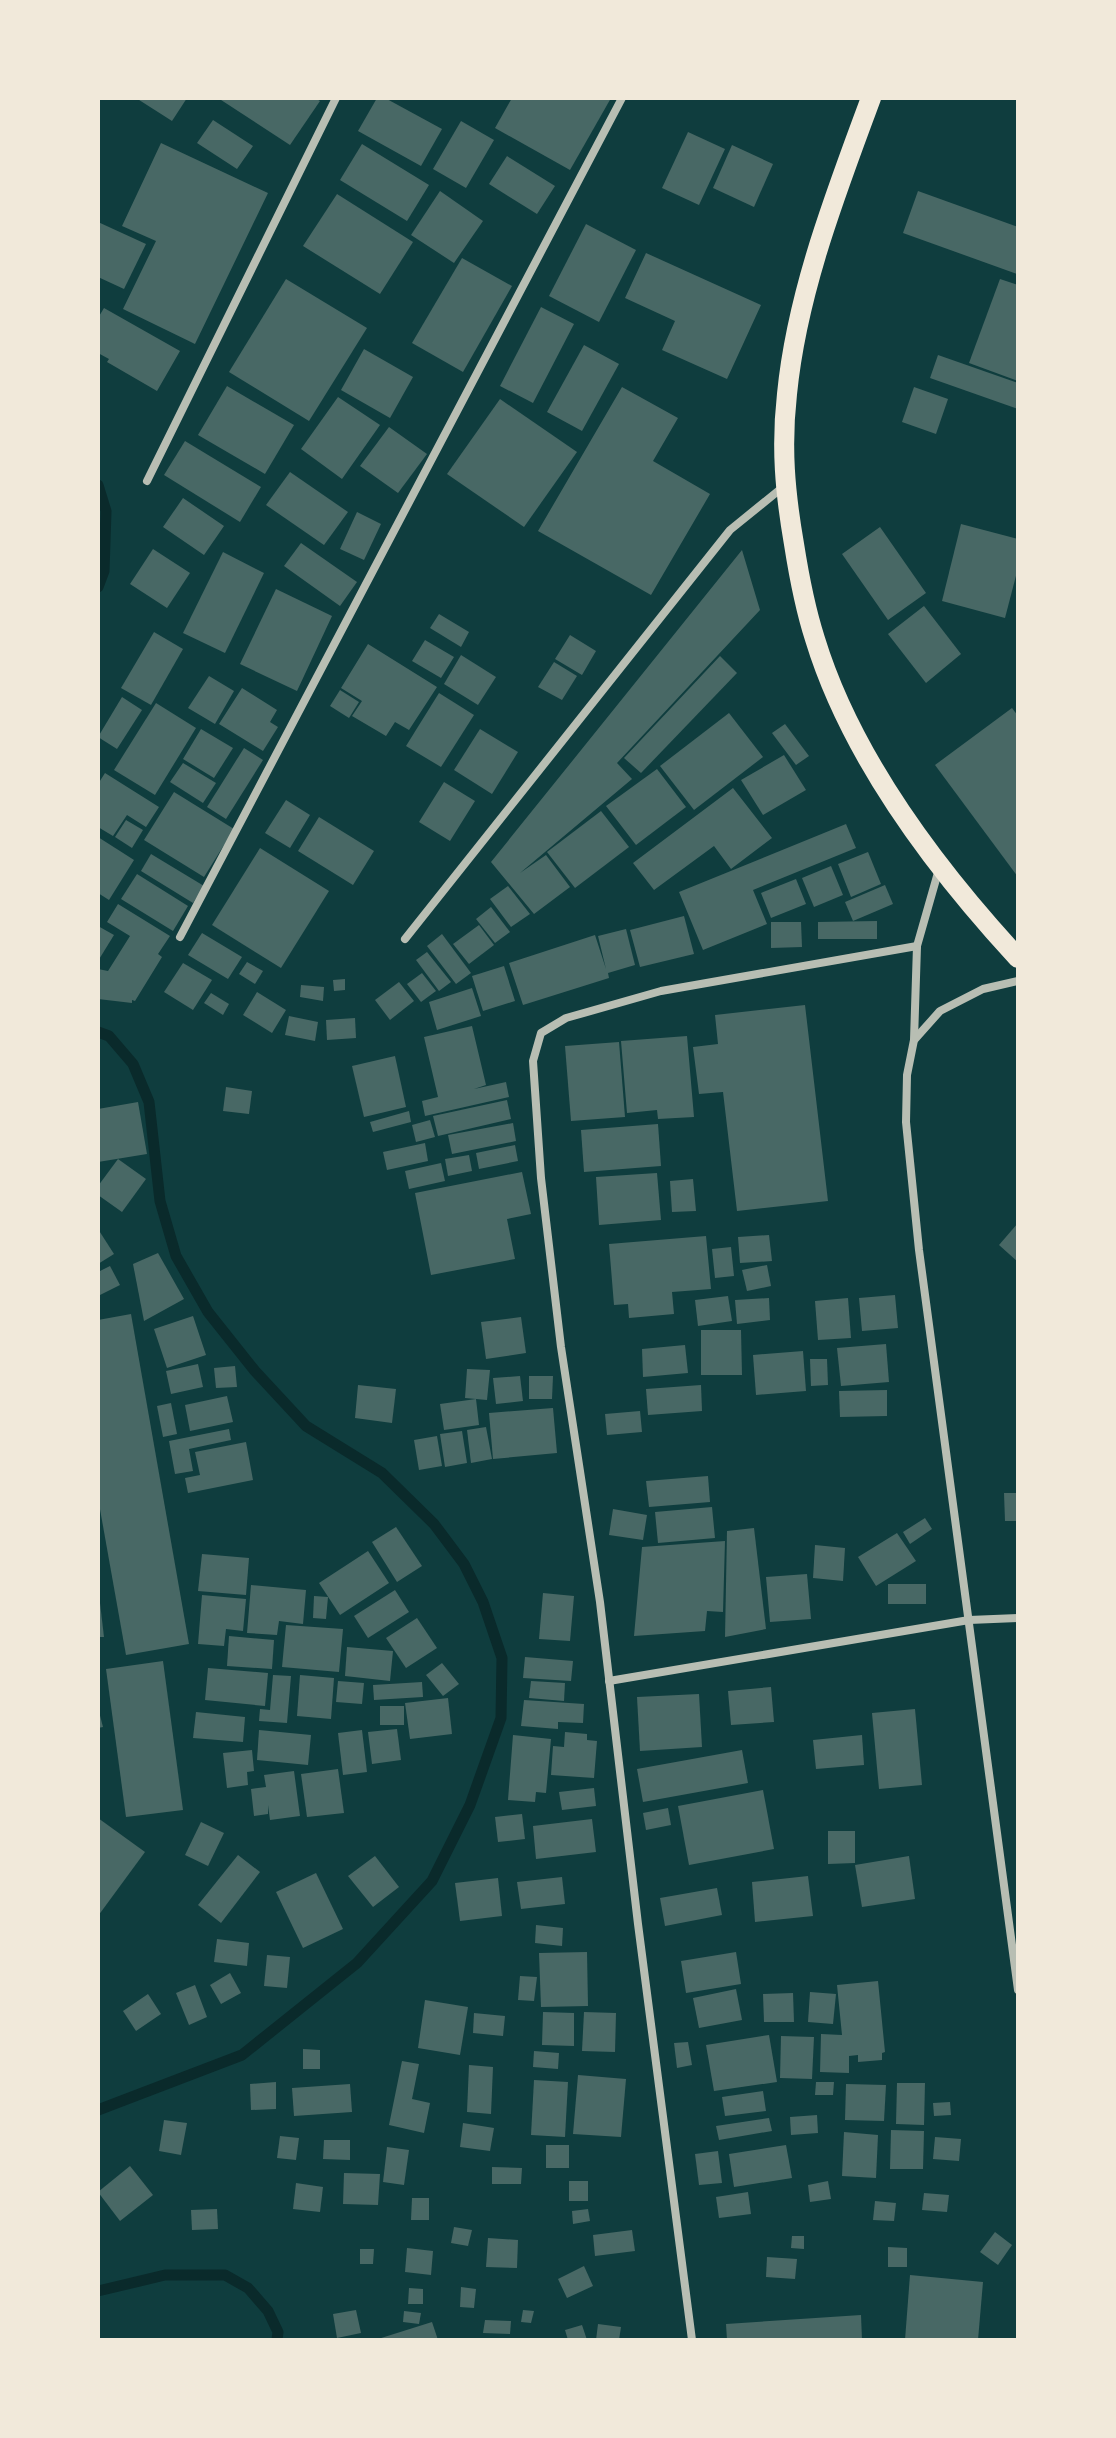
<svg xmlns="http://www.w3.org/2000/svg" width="1116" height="2438" font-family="Mulish,sans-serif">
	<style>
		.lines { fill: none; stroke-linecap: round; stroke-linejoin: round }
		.stream { stroke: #0a2a2b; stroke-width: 11 }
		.building { fill: #486865 }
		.minor { stroke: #b8beb3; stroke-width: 8 }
		.primary { stroke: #f1e9da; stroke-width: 20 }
	</style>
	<rect width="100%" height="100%" fill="#0f3d3e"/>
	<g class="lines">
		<g class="stream">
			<path d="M98,485L106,511L104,571L98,587"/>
			<path d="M98,1032L109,1036L133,1064L149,1102L160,1201L176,1256L208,1312L255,1371L306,1426L382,1473L434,1524L464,1564L483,1602L502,1658L501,1718L470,1805L432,1881L357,1963L242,2055L98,2110"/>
			<path d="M98,2291L165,2275H225L248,2288L268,2311L278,2332L277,2340"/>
		</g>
	</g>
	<g class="building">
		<path d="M136,98H187L172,121Z"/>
		<path d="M218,98H315L320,101L290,145Z"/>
		<path d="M377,98H385L442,129L421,166L358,131Z"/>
		<path d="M512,98H611L570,170L495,128Z"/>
		<path d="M213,120L253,146L237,169L197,143Z"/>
		<path d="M461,121L494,140L466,188L433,169Z"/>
		<path d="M688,132L725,149L699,205L662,188Z"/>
		<path d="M161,143L268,193L195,344L123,309L156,241L122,226Z"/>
		<path d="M362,144L429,185L407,221L340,180Z"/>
		<path d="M732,145L773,164L754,207L713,188Z"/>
		<path d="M507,156L555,186L537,214L489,184Z"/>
		<path d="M440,191L483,221L454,263L411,235Z"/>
		<path d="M918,191L1018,227L1017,274L903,233Z"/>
		<path d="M337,194L413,242L380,294L303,246Z"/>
		<path d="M98,222L146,244L124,289L98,277Z"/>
		<path d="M586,224L636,250L599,322L549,296Z"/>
		<path d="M646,253L761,305L727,379L662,350L675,321L625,298Z"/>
		<path d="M462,258L512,286L463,372L412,343Z"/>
		<path d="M286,279L367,328L309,421L229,372Z"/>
		<path d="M1000,279L1018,285V381L969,363Z"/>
		<path d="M541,307L574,324L533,403L500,386Z"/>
		<path d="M104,308L180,351L157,391L107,362L109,359L98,353V318Z"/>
		<path d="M584,345L619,364L582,431L547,412Z"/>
		<path d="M364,349L413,377L390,418L341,390Z"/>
		<path d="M938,355L1018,383V409L930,378Z"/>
		<path d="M227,386L294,425L265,474L198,435Z"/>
		<path d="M622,387L678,418L653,461L710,494L651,595L538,531Z"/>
		<path d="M914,387L948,399L936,434L902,422Z"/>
		<path d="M338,397L380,425L342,479L301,449Z"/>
		<path d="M500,399L577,452L524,527L447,474Z"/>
		<path d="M389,427L427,454L398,493L360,466Z"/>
		<path d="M185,441L261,487L240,522L164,475Z"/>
		<path d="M290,472L348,512L324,545L266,505Z"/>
		<path d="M183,498L224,526L204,555L163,527Z"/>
		<path d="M357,512L381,524L364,560L340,549Z"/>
		<path d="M961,524L1018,539V568L1005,618L942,601Z"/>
		<path d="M880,527L926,593L888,620L842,554Z"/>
		<path d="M301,543L357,582L340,606L284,566Z"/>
		<path d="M153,549L190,573L167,608L130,584Z"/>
		<path d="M742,550L760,610L617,763L632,779L520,873L546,855L570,887L534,914L491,862Z"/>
		<path d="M223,552L264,573L225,653L183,633Z"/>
		<path d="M276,589L332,616L297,691L240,664Z"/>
		<path d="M924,606L961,654L926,683L888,634Z"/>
		<path d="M439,614L469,632L461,647L430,628Z"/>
		<path d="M154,632L183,649L151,705L121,688Z"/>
		<path d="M570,635L596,651L582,675L555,659Z"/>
		<path d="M425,640L454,657L441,678L412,661Z"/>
		<path d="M368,644L437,687L409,730L395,722L386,736L352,716L362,701L341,688Z"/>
		<path d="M461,655L496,677L478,705L444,684Z"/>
		<path d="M720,656L737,673L641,773L624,758Z"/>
		<path d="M554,662L577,676L562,700L538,687Z"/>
		<path d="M209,676L234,691L215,724L188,708Z"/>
		<path d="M242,688L277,710L270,722L278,727L263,751L219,724Z"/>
		<path d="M340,690L359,702L349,718L330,706Z"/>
		<path d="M439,693L474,715L441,767L406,746Z"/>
		<path d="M122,697L142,710L117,749L98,737Z"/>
		<path d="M156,703L196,728L155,795L114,770Z"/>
		<path d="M1012,708L1018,716V877L935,765Z"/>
		<path d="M729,713L763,757L694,810L660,766Z"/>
		<path d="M785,724L809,756L796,765L772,733Z"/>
		<path d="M201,729L233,748L214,778L183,759Z"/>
		<path d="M480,729L518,752L492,794L454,770Z"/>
		<path d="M244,748L263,760L226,819L207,807Z"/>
		<path d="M784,755L806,790L763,815L741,780Z"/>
		<path d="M183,763L216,783L203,803L170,782Z"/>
		<path d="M657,769L686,807L636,845L606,806Z"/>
		<path d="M105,773L159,807L146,827L127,815L113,836L98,827V784Z"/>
		<path d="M444,782L475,801L450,841L419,822Z"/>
		<path d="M733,788L772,838L731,869L714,846L654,890L633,863Z"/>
		<path d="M174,792L234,829L204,877L144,840Z"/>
		<path d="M286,800L310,815L290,848L265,833Z"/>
		<path d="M601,811L629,847L575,888L547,852Z"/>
		<path d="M319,817L374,851L353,885L298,851Z"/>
		<path d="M126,820L143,830L132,848L115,837Z"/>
		<path d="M846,824L856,848L753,890L767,924L703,950L679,892Z"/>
		<path d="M98,837L134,860L109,900L98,893Z"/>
		<path d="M260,848L329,891L281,968L212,925Z"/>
		<path d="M868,852L881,884L851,897L838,864Z"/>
		<path d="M151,854L204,886L193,903L141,871Z"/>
		<path d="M831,866L843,895L814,907L802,878Z"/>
		<path d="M137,874L188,906L173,931L121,899Z"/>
		<path d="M796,879L806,904L771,918L761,893Z"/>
		<path d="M885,885L893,904L853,921L845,902Z"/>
		<path d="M508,886L530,914L511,927L490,899Z"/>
		<path d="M118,904L170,936L158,954L162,957L135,1001L132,1000V1003L98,999V969L108,971L130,936L107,922Z"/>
		<path d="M491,907L510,932L495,943L476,919Z"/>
		<path d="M684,916L694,954L640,967L630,930Z"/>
		<path d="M877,921V939H818V922Z"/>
		<path d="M771,922H801L802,947L771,948Z"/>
		<path d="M479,925L494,945L469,964L453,944Z"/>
		<path d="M98,926L114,935L98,961Z"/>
		<path d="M626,929L635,965L608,973L609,978L523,1005L509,963L595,935L606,969L598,936Z"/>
		<path d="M202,933L242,957L228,979L188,955Z"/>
		<path d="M442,934L471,973L456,984L427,946Z"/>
		<path d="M427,952L451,982L439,991L416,960Z"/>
		<path d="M247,962L263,971L255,984L239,974Z"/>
		<path d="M183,963L212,980L193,1010L164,992Z"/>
		<path d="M504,966L515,1001L483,1011L472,976Z"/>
		<path d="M422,973L436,991L421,1002L407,984Z"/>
		<path d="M345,979V990L334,991L333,980Z"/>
		<path d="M399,982L414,1001L390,1020L375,1000Z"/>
		<path d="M301,985L324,987L323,1001L300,997Z"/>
		<path d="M472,988L481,1016L437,1030L429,1002Z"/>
		<path d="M257,992L286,1010L272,1033L243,1015Z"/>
		<path d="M211,993L229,1004L223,1015L204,1003Z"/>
		<path d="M805,1005L828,1201L737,1211L723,1092L699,1094L693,1047L718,1044L715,1015Z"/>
		<path d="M289,1016L318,1022L315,1041L285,1035Z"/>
		<path d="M355,1018L356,1038L327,1040L326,1020Z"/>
		<path d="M472,1026L486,1085L474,1089L506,1082L509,1097L425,1116L422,1101L438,1097L424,1037Z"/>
		<path d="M687,1036L694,1117L658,1119L657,1110L627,1113L621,1041Z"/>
		<path d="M619,1042L625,1117L571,1121L565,1046Z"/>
		<path d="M395,1056L406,1107L364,1117L352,1066Z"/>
		<path d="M226,1087L252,1091L249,1114L223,1111Z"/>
		<path d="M507,1100L511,1119L438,1136L433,1116Z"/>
		<path d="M138,1102L147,1154L98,1162V1109Z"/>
		<path d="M409,1111L411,1122L373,1132L370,1122Z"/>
		<path d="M430,1120L435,1137L416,1142L412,1125Z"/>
		<path d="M513,1123L516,1141L452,1154L448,1135Z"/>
		<path d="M658,1124L661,1166L584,1172L581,1130Z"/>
		<path d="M425,1143L428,1161L387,1170L383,1152Z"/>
		<path d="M515,1145L518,1161L479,1169L476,1153Z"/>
		<path d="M469,1155L472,1171L448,1176L445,1159Z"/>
		<path d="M118,1159L146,1179L122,1212L98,1195V1186Z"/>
		<path d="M441,1163L445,1181L409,1189L405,1171Z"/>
		<path d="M522,1172L531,1214L507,1219L515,1259L431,1275L415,1193Z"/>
		<path d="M657,1173L661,1220L599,1225L596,1177Z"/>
		<path d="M693,1179L696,1211L672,1212L670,1181Z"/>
		<path d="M1018,1223V1262L999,1245Z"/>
		<path d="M98,1229L114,1254L98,1264Z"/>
		<path d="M769,1235L772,1261L740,1263L738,1237Z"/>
		<path d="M706,1236L711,1289L672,1292L674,1314L629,1318L628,1304L614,1305L609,1244Z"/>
		<path d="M731,1247L734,1276L715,1278L712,1249Z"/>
		<path d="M158,1253L184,1299L144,1321L133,1264Z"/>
		<path d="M767,1265L771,1286L747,1291L742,1270Z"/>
		<path d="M110,1266L120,1285L98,1296V1272Z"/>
		<path d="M895,1295L898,1328L862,1331L859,1298Z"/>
		<path d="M728,1296L732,1321L698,1326L695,1300Z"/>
		<path d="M769,1298L770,1320L737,1324L735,1300Z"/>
		<path d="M848,1298L851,1338L818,1340L815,1301Z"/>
		<path d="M131,1314L189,1644L126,1655L98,1498V1320Z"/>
		<path d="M193,1316L206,1355L167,1368L154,1329Z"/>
		<path d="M521,1317L526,1353L486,1359L481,1322Z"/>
		<path d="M701,1330H741L742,1375H701Z"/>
		<path d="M886,1344L889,1382L841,1386L837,1348Z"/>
		<path d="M685,1345L688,1373L643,1377L642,1349Z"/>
		<path d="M803,1351L806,1391L756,1395L753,1355Z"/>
		<path d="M810,1359H827L828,1385L811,1386Z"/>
		<path d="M198,1364L203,1387L171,1394L166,1371Z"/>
		<path d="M235,1366L237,1387L216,1388L214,1368Z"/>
		<path d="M467,1369L490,1370L487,1400L476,1399L479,1425L444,1430L440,1404L476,1399L465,1398Z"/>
		<path d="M520,1376L523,1401L496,1404L493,1378Z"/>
		<path d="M529,1376H553L552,1399H529Z"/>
		<path d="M358,1385L396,1389L392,1423L355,1418Z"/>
		<path d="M701,1385L702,1411L648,1415L646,1389Z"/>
		<path d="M887,1390V1416L840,1417L839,1391Z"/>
		<path d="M227,1396L233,1422L190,1431L185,1405Z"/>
		<path d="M171,1403L177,1434L163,1437L157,1406Z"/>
		<path d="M553,1408L557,1453L493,1459L489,1413Z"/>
		<path d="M640,1411L642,1432L607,1435L605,1414Z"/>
		<path d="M486,1427L492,1459L471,1463L467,1430Z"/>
		<path d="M229,1429L231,1440L189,1449L193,1471L175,1474L169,1441Z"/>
		<path d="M462,1431L467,1463L445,1467L440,1434Z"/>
		<path d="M437,1436L442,1466L419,1470L414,1440Z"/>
		<path d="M246,1442L253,1480L188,1493L185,1478L200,1475L195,1452Z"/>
		<path d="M708,1476L710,1502L649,1507L646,1481Z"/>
		<path d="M1004,1493H1018V1521H1005Z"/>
		<path d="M712,1507L715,1538L658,1543L655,1512Z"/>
		<path d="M613,1509L647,1515L643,1540L609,1535Z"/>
		<path d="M925,1518L932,1529L910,1544L903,1532Z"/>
		<path d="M396,1527L422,1566L397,1582L372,1542Z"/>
		<path d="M754,1528L766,1629L725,1637L727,1531Z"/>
		<path d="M897,1533L916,1561L876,1586L858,1557Z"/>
		<path d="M725,1541L723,1612L707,1611L705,1631L634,1636L642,1547Z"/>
		<path d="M815,1545L845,1548L843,1581L813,1578Z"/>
		<path d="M368,1551L389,1583L340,1615L319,1583Z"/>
		<path d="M202,1554L249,1558L246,1595L198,1591Z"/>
		<path d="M807,1574L811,1619L770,1622L766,1577Z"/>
		<rect x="888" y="1584" width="38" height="20"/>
		<path d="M251,1585L306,1590L303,1624L279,1621L277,1635L247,1633Z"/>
		<path d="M395,1590L409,1612L368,1638L354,1616Z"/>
		<path d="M543,1593L574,1596L570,1641L539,1639Z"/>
		<path d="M202,1595L246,1599L243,1631L226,1629L224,1646L198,1644Z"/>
		<path d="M314,1596L328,1597L326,1619L313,1618Z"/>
		<path d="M98,1603H100L104,1637H98Z"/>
		<path d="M417,1618L437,1648L406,1668L386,1638Z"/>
		<path d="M286,1625L343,1629L339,1672L282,1667Z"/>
		<path d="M229,1636L274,1640L272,1669L227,1666Z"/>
		<path d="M347,1647L393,1651L390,1681L345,1676Z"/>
		<path d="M525,1657L573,1661L571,1681L523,1678Z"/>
		<path d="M163,1661L183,1810L126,1817L106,1669Z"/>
		<path d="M442,1663L459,1684L443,1696L426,1675Z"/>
		<path d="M208,1668L268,1673L265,1706L205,1700Z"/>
		<path d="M273,1675L291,1676L287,1723L259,1721L260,1709L270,1710Z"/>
		<path d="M300,1675L334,1678L331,1719L297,1716Z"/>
		<path d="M338,1681L364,1683L362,1704L336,1702Z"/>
		<path d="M531,1681L565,1683L564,1701L529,1698Z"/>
		<path d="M422,1682L423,1697L374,1700L373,1685Z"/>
		<path d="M771,1687L774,1722L731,1725L728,1691Z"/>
		<path d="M699,1694L702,1747L640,1751L637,1697Z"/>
		<path d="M448,1698L452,1734L410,1739L405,1703Z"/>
		<path d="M524,1700L584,1704L583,1723L558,1722V1729L521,1726Z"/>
		<rect x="380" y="1706" width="24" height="19"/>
		<path d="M98,1708L103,1727L98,1728Z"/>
		<path d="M915,1709L922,1785L879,1789L872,1713Z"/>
		<path d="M196,1712L245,1717L243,1742L193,1738Z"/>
		<path d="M397,1729L401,1760L372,1764L368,1732Z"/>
		<path d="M259,1730L311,1735L308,1765L257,1760Z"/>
		<path d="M362,1730L367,1772L343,1775L338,1733Z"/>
		<path d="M565,1732L587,1734V1740L597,1741L594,1778L551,1775L553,1746L564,1747Z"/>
		<path d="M513,1735L551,1739L546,1793L536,1792L535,1802L508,1800Z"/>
		<path d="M862,1735L864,1765L816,1769L813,1740Z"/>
		<path d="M252,1750L254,1771L247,1772L248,1785L227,1788L223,1753Z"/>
		<path d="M742,1750L748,1783L643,1802L637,1769Z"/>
		<path d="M338,1769L344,1813L307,1817L301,1774Z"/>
		<path d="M294,1771L300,1816L270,1820L268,1805V1814L254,1816L251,1789L266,1787L264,1775Z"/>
		<path d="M594,1788L596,1806L562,1810L559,1792Z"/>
		<path d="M763,1790L774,1849L689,1865L678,1806Z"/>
		<path d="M668,1808L671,1825L646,1830L643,1813Z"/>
		<path d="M522,1814L525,1839L498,1842L495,1817Z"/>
		<path d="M98,1818L145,1852L98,1916Z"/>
		<path d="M592,1819L596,1852L536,1859L533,1826Z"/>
		<path d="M201,1822L224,1833L208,1866L185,1855Z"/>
		<path d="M828,1831H855V1863L828,1864Z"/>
		<path d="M238,1855L260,1872L221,1923L198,1905Z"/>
		<path d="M375,1856L399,1887L373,1907L348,1876Z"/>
		<path d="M909,1856L915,1899L862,1907L855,1865Z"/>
		<path d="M316,1873L343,1929L303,1948L276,1892Z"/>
		<path d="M808,1876L813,1916L755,1922L752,1882Z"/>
		<path d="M562,1877L565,1904L521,1909L517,1882Z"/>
		<path d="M498,1878L502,1916L460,1921L455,1883Z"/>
		<path d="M717,1888L722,1915L665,1926L660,1898Z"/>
		<path d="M536,1925L563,1928L562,1946L535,1943Z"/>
		<path d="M217,1939L249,1943L247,1966L214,1962Z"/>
		<path d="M587,1952L588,2006L541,2007L539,1953Z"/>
		<path d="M736,1952L741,1984L686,1993L681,1961Z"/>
		<path d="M267,1955L290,1957L287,1988L264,1986Z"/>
		<path d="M230,1973L241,1993L221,2004L210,1985Z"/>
		<path d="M520,1976L537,1977L534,2001L518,2000Z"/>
		<path d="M878,1981L885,2052L882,2053V2060L858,2062V2055L849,2056V2073L820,2072L821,2034L842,2035L837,1985Z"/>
		<path d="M195,1985L207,2017L189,2025L176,1993Z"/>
		<path d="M736,1989L742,2020L699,2028L693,1998Z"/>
		<path d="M810,1992L836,1994L833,2024L808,2022Z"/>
		<path d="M793,1993L794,2022H764L763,1994Z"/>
		<path d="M148,1994L161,2014L136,2031L123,2011Z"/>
		<path d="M425,2000L468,2007L460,2055L418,2048Z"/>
		<path d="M543,2012L574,2013V2046L542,2045Z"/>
		<path d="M584,2012L616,2013L615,2052L582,2051Z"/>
		<path d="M474,2013L505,2016L503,2036L473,2033Z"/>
		<path d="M769,2035L777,2082L714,2091L706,2045Z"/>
		<path d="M781,2036L814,2037L812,2079L780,2078Z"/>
		<path d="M688,2042L692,2065L677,2068L674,2043Z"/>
		<path d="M303,2049L320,2050V2069H303Z"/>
		<path d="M534,2051L559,2053L558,2069L533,2067Z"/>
		<path d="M402,2061L419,2064L412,2099L430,2103L424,2133L389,2125Z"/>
		<path d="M469,2065L493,2067L491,2114L467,2112Z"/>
		<path d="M578,2075L626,2079L621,2137L573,2134Z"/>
		<path d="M534,2080L568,2082L565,2137L531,2135Z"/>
		<path d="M276,2082V2109L251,2110L250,2084Z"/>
		<path d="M816,2082H834L833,2095H815Z"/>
		<path d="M897,2083H925L924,2125L896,2124Z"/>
		<path d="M350,2084L352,2112L294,2116L292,2088Z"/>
		<path d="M846,2084L886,2085L884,2121L845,2120Z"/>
		<path d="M763,2091L766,2111L725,2116L722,2097Z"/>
		<path d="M950,2102L951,2115L934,2116L933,2103Z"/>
		<path d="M817,2115L818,2133L791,2135L790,2117Z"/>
		<path d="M769,2118L772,2131L719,2140L716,2126Z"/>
		<path d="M164,2120L187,2123L181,2155L159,2151Z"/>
		<path d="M463,2123L494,2128L490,2151L460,2147Z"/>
		<path d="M891,2130L924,2131L923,2169H890Z"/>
		<path d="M844,2132L878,2135L876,2178L842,2176Z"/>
		<path d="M280,2136L299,2138L296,2160L277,2158Z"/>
		<path d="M935,2137L961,2139L959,2161L933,2159Z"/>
		<path d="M324,2140H350V2160L323,2159Z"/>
		<rect x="546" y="2145" width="23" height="23"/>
		<path d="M786,2145L792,2178L734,2187L729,2154Z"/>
		<path d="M387,2147L409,2150L404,2185L383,2182Z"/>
		<path d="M718,2151L722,2183L699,2185L695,2154Z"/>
		<path d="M130,2166L153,2195L120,2221L98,2192Z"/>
		<path d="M492,2167L522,2168L521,2184H492Z"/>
		<path d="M344,2173L380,2174L378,2205L343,2204Z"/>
		<rect x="569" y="2181" width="19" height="20"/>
		<path d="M828,2181L831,2199L810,2202L808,2185Z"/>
		<path d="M296,2183L323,2187L320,2212L293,2209Z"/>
		<path d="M748,2192L751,2214L719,2218L716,2197Z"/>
		<path d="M924,2193L949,2195L947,2212L922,2210Z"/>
		<path d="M412,2198H429V2220H411Z"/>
		<path d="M875,2201L896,2203L894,2221L873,2220Z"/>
		<path d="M217,2209L218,2229L192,2230L191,2210Z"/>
		<path d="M588,2209L590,2221L573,2224L572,2211Z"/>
		<path d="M454,2227L472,2230L468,2246L451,2243Z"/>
		<path d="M632,2230L635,2251L595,2256L593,2235Z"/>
		<path d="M995,2232L1012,2245L998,2265L980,2252Z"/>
		<path d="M792,2236H804V2249L791,2248Z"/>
		<path d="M488,2238L518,2240L517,2268L486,2267Z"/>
		<path d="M888,2247L907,2248V2267H888Z"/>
		<path d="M407,2248L433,2251L431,2275L405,2272Z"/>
		<path d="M360,2249H374L373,2264H360Z"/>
		<path d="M767,2257L797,2259L795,2279L766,2277Z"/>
		<path d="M584,2266L593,2286L567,2298L558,2279Z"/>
		<path d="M910,2275L983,2282L978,2340H905Z"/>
		<path d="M461,2287L476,2289L474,2308L460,2307Z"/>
		<path d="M409,2288L423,2289V2304H408Z"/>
		<path d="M356,2310L361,2333L337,2338L333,2314Z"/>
		<path d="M523,2310L534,2311L531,2323L521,2322Z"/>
		<path d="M404,2311L421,2313L419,2324L403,2322Z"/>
		<path d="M861,2315L862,2340H727L726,2324Z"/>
		<path d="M485,2320L511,2321L510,2334L483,2333Z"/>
		<path d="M432,2322L438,2340H378V2339Z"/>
		<path d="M598,2324L621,2327L619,2340H596Z"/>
		<path d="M582,2325L587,2340H568L565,2330Z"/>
	</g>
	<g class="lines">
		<g class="minor">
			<path d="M147,481L336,98"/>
			<path d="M939,869L917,946L914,1040L907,1075L906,1122L919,1250L1018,1990"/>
			<path d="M180,937L622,98"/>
			<path d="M405,939L730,530L783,487"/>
			<path d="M915,1039L940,1011L983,989L1018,981"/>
			<path d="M609,1681L969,1620L1018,1618"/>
			<path d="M692,2340L638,1924L600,1602L561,1347L541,1178L533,1061L541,1033L566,1018L661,991L917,946"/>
		</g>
		<path class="primary" d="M871,98C836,193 797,292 787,394C781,447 785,492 794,544C799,576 805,608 815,639C851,757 935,868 1018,958"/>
	</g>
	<rect width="1116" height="2438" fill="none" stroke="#f1e9da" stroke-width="200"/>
</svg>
